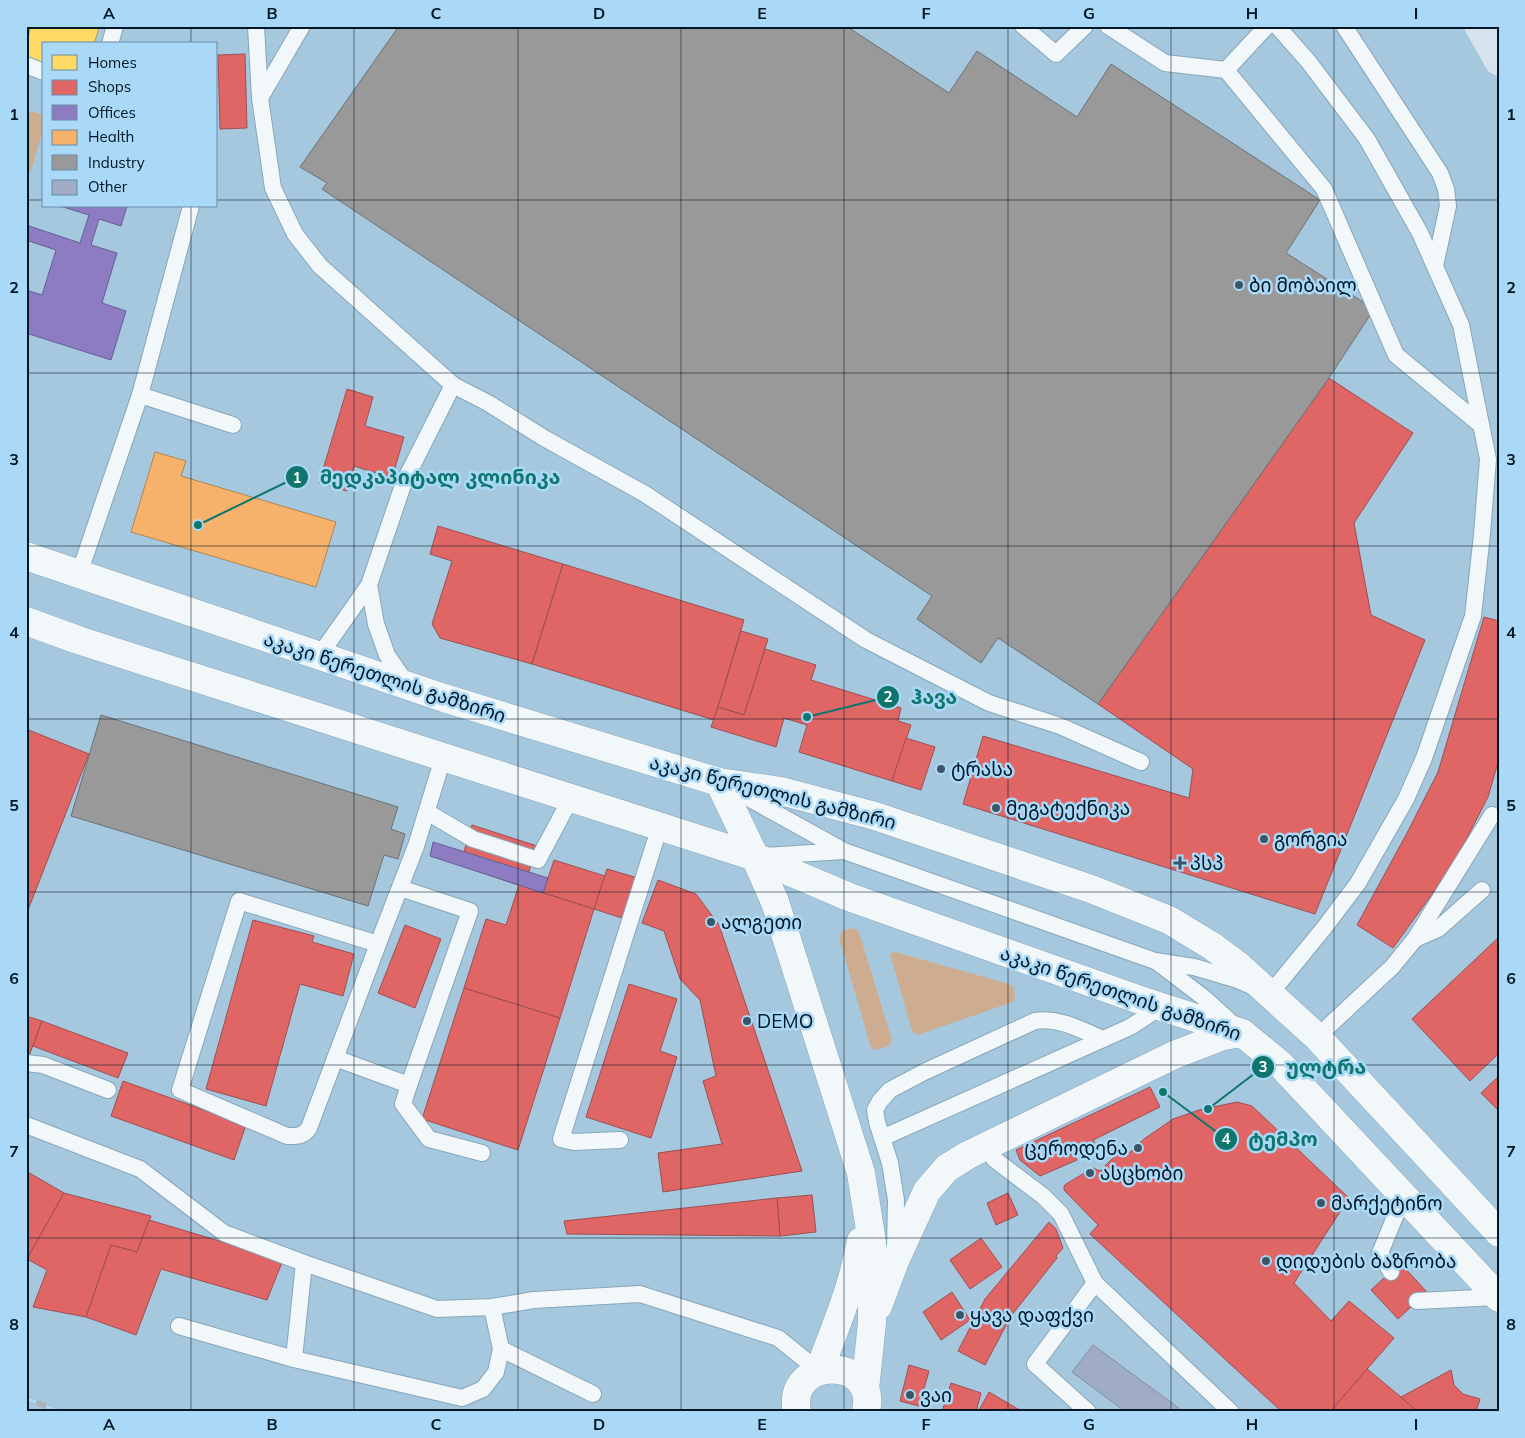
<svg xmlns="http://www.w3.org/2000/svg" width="1525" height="1438" font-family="Mulish,'Noto Sans Georgian',sans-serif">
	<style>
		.green { fill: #ceac90 }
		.homes { fill: #ffd966; stroke: #b29f52 }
		.shops { fill: #e06666; stroke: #9d4e52 }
		.offices { fill: #8e7cc3; stroke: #635e94 }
		.health { fill: #f6b26b; stroke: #ac8456 }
		.industry { fill: #999; stroke: #6b7276 }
		.building { fill: #a0abc4; stroke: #828da4 }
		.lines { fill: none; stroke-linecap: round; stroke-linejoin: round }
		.lane-casing { stroke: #87a6b9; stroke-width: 18 }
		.secondary-casing { stroke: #87a6b9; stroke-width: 29 }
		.primary-casing { stroke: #d7e6f0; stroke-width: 29 }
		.lane { stroke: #f2f7fa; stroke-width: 16 }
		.secondary { stroke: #f2f7fa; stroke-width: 28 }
		.primary { stroke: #d6e3ec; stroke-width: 28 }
		.rail-casing { stroke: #a9b2b8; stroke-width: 5.5 }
		.rail { stroke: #aad9f7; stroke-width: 4; stroke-dasharray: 11; stroke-linecap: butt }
		.grid { fill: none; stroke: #001725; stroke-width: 1; stroke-opacity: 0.55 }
		.poi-dot { fill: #3a5566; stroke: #aad9f7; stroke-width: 2 }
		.labels { text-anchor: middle; stroke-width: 5; stroke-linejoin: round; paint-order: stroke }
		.poi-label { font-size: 19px; fill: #001725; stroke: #aad9f7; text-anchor: start }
		.street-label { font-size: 19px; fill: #001725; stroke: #aad9f7 }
		.leader { fill: none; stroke: #0f766e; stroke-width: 2 }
		.callout-dot { fill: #0f766e; stroke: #aad9f7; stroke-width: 2 }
		.mark-label { font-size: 15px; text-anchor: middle; font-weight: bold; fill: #fff }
		.callout-label { font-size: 20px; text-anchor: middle; font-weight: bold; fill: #0f766e; stroke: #aad9f7; stroke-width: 5; stroke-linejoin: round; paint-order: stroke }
		.neatline { fill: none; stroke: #001725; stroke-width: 2 }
		.grid-label { font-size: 16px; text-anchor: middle; font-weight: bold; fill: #001725 }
	</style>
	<rect width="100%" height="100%" fill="#a6c8de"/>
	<g class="green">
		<path d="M26,110L44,115V126L31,171L26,170Z"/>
		<path d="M853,928L859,932L892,1040L889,1046L877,1050L871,1048L839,937L842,931Z"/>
		<path d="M895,952L1009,984L1014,988L1015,996L1013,1002L917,1035L912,1031L890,954Z"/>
	</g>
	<path class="homes" d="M31,26H93L99,28L94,44H44V63L26,58V45Z"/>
	<g class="shops">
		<path d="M245,54L247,128L220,129L218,55Z"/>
		<path d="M1329,378L1413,433L1354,523L1371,615L1425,640L1315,914L963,804L983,736L1189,798L1193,769L1098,704Z"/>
		<path d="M347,389L373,397L365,426L404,437L392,478L354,466L347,491L319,483Z"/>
		<path d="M438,526L563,564L532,664L440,638L432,624L452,561L430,554Z"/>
		<path d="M563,564L744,620L714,720L532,664Z"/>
		<path d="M1484,617L1499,621V759L1488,797L1453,865L1393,948L1357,925L1407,833L1438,772Z"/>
		<path d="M741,631L768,639L744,715L718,707Z"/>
		<path d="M765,649L816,665L811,680L901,708L898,721L911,725L892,781L799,752L807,725L784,718L776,747L711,727L718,707L744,715Z"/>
		<path d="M26,729L89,754L26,915Z"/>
		<path d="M906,738L935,747L921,790L892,781Z"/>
		<path d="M472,825L537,846L524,887L460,865Z"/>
		<path d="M554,860L605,876L594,909L543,893Z"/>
		<path d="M607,869L638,878L625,919L594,909Z"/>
		<path d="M658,880L696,894L719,925L802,1171L663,1192L658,1153L722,1144L703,1081L716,1076L700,1000L680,979L664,931L642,923Z"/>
		<path d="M519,885L594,909L560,1018L464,988L486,919L506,925Z"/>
		<path d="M253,920L314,936L312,942L354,954L343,996L300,984L266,1106L206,1089Z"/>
		<path d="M405,925L441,939L415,1008L378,993Z"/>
		<path d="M1499,937V1053L1470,1081L1412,1019Z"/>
		<path d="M629,984L677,999L660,1051L677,1057L651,1138L586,1117Z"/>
		<path d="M464,988L560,1018L518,1150L422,1119Z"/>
		<path d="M26,1016L42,1021L29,1056L26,1055Z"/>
		<path d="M42,1021L128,1053L118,1078L33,1046Z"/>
		<path d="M1499,1076V1111L1481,1093Z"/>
		<path d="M123,1081L246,1125L234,1160L111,1116Z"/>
		<path d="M1150,1087L1160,1107L1093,1140L1095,1143L1073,1154L1077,1160L1040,1176L1020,1160L1016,1150Z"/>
		<path d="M1237,1102L1252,1106L1349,1198L1294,1283L1331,1321L1349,1301L1394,1338L1330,1412H1282L1090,1234L1098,1225L1064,1190V1186L1066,1184L1093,1168L1100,1171L1123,1148L1128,1154L1144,1139L1173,1119L1199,1110Z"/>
		<path d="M26,1171L64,1193L26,1261Z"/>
		<path d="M64,1193L151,1216L137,1252L111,1245L86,1317L33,1307L47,1270L27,1259Z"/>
		<path d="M1008,1193L1018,1215L996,1225L987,1203Z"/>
		<path d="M812,1195L816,1232L780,1236L777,1198Z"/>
		<path d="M777,1198L780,1236L567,1234L564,1221Z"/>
		<path d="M149,1220L283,1260L267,1300L161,1269L136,1335L86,1317L111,1245L137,1252Z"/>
		<path d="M1049,1222L1056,1229L1063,1248L1056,1256L1057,1258L1011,1316L985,1365L958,1351L985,1299Z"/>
		<path d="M981,1238L1002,1267L970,1289L950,1260Z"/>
		<path d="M1400,1263L1427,1292L1398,1319L1371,1290Z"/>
		<path d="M952,1292L970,1320L941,1340L923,1312Z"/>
		<path d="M909,1365L929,1371L919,1406L900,1401Z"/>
		<path d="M1367,1369L1401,1397L1418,1412H1330Z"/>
		<path d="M1451,1370L1454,1385L1463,1394L1480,1399L1476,1412H1418L1401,1397Z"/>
		<path d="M951,1383L981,1393L976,1412H942Z"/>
		<path d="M989,1392L1023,1412H978Z"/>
	</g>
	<g class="offices">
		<path d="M127,206L121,226L99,219L91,245L117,253L102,303L126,311L111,360L26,333V290L42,295L56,250L26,240V225L80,243L89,215L60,206Z"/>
		<path d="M433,842L548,878L543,893L430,856Z"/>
	</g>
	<path class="health" d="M155,452L186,461L181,476L336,522L316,587L131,532Z"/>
	<g class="industry">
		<path d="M399,26H846L949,93L977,51L1077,117L1111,64L1320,200L1286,253L1374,309L1329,378L1098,704L998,638L981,663L917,619L932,596L322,189L327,183L300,167Z"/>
		<path d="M101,715L398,807L391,829L405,834L398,859L384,855L368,906L71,816Z"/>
	</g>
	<path class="building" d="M1093,1345L1184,1412H1126L1072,1372Z"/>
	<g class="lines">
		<g class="lane-casing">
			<g id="lane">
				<path d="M256,26L260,98L273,188L295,234L320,266L453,385L404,482L369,585"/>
				<path d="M1023,26L1056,54L1085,26"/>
				<path d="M1108,26L1165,63L1226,70"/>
				<path d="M1267,26L1226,70L1324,189L1396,355L1481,425"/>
				<path d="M1344,26L1440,173L1446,189L1448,206L1435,266"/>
				<path d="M110,44L115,26"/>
				<path d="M26,65L44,72"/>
				<path d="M260,98L302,26"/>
				<path d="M453,385L488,403L544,438L645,494L866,640L989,703L1060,726L1141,762"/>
				<path d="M140,395L233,425"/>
				<path d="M79,574L140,395L191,206"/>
				<path d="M319,656L369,585L376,624L387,655L407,684"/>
				<path d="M734,790L844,851L1155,961L1194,967L1235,979L1270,994L1324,928L1358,883L1406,799L1424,758L1473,616L1482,534L1488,459L1461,325L1420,233L1367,139L1308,61L1277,26"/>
				<path d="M427,812L473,839L538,860L571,798"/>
				<path d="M764,856L844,851"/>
				<path d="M1415,939L1438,929L1482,890"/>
				<path d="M378,944L239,901L180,1090L287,1136C296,1136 303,1137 309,1128L378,944L416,846L443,758"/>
				<path d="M1157,962L1203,997L1235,1026"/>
				<path d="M1317,1037L1392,967L1415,939L1492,815"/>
				<path d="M335,1058L409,1085L470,911L400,888"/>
				<path d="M26,1063L43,1065L108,1090"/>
				<path d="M409,1085L403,1104L429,1139L482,1153"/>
				<path d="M26,1125L140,1169L224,1233L304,1263L437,1309L492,1307L534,1300L640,1294L778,1338L819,1371"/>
				<path d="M882,1138L1130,1027L1161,1007"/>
				<path d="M620,1140L574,1142L561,1139L660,826"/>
				<path d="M987,1146L994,1159L1043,1196L1061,1214L1095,1283L1231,1412"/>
				<path d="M895,1248L896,1200L890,1163L877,1122L875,1110L880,1101L890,1090L924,1072L1035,1021C1059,1017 1081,1030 1103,1039"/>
				<path d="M1391,1272L1380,1253L1404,1195"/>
				<path d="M1417,1301L1498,1297"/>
				<path d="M179,1326L294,1359L462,1398L483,1389L496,1372L501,1349L492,1307"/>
				<path d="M501,1349L593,1394"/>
				<path d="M294,1359L304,1263"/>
				<path d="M1088,1412L1035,1364L1095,1283"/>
			</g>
		</g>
		<g class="secondary-casing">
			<g id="secondary">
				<path d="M26,556L444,698L719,782L781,791L875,816L1091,889L1169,920L1212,946L1240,967L1317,1037L1499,1233"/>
				<path d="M26,621L78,640L755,857L849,897L1140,1000L1242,1033L1280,1064L1499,1298"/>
				<path d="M719,782L755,857L775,902L861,1173L872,1242V1323L865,1389"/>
				<path d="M878,1306L895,1261L927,1191L947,1168L968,1155L1174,1055L1223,1036L1242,1033"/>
				<path d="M819,1371C835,1328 853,1286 861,1241"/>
				<path d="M797,1412C785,1356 879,1355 866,1412"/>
			</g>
		</g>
		<g class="primary-casing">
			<path id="primary" d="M1479,26L1499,61"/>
		</g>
		<use href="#lane" class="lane"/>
		<use href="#secondary" class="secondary"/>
		<use href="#primary" class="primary"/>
		<g class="rail-casing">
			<path id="rail" d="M26,1398L59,1412"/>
		</g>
		<use href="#rail" class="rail"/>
	</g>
	<path class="grid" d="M191,26V44M354,26V1412M518,26V1412M681,26V1412M844,26V1412M1008,26V1412M1171,26V1412M1334,26V1412M26,200H44M216,200H1499M191,206V1412M26,373H1499M26,546H1499M26,719H1499M26,892H1499M26,1065H1499M26,1238H1499"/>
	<g class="poi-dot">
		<circle cx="1239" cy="285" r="5"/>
		<circle cx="941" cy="769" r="5"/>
		<circle cx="996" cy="808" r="5"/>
		<circle cx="1264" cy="839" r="5"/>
		<path d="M1177.5 855.5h5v5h5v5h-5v5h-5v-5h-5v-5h5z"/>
		<circle cx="711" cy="922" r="5"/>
		<circle cx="747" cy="1021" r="5"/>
		<circle cx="1138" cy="1148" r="5"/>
		<circle cx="1090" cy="1173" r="5"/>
		<circle cx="1321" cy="1203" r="5"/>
		<circle cx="1266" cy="1261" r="5"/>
		<circle cx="960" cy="1315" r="5"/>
		<circle cx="910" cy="1395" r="5"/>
	</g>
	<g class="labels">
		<g class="poi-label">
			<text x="1249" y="292">ბი მობაილ</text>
			<text x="951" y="776">ტრასა</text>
			<text x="1006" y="815">მეგატექნიკა</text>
			<text x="1274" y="846">გორგია</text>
			<text x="1190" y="870">პსპ</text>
			<text x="721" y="929">ალგეთი</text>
			<text x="757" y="1028">DEMO</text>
			<text x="1128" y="1155" text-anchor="end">ცეროდენა</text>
			<text x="1100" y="1180">ასცხობი</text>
			<text x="1331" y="1210">მარქეტინო</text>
			<text x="1276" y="1268">დიდუბის ბაზრობა</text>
			<text x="970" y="1322">ყავა დაფქვი</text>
			<text x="920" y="1402">ვაი</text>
		</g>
		<g class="street-label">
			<text transform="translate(385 677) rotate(18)" y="7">აკაკი წერეთლის გამზირი</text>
			<text transform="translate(773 792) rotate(14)" y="7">აკაკი წერეთლის გამზირი</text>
			<text transform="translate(1121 993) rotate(19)" y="7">აკაკი წერეთლის გამზირი</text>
		</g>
	</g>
	<path class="leader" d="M198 525L297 477M807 717L888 697M1208 1109L1263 1067M1163 1092L1226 1139"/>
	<g class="callout-dot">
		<circle cx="198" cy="525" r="5"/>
		<circle cx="807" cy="717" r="5"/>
		<circle cx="1208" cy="1109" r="5"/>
		<circle cx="1163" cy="1092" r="5"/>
		<circle cx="297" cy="477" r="12"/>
		<circle cx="888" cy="697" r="12"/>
		<circle cx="1263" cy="1067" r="12"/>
		<circle cx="1226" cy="1139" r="12"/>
	</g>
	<g class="mark-label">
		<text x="297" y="483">1</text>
		<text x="888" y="702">2</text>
		<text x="1263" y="1072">3</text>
		<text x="1226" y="1144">4</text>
	</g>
	<g class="callout-label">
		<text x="440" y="484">მედკაპიტალ კლინიკა</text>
		<text x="934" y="704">ჰავა</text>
		<text x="1326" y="1074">ულტრა</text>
		<text x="1283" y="1146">ტემპო</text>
	</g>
	<rect width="1525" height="1438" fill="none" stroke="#aad9f7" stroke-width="55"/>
	<rect x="42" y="42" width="175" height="165" fill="#aad9f7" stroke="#668ba3"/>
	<rect x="52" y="55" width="25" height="15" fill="#ffd966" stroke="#668ba3"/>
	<text x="88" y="68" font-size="15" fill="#001725">Homes</text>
	<rect x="52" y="80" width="25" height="15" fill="#e06666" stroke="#668ba3"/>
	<text x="88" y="92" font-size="15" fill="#001725">Shops</text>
	<rect x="52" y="105" width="25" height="15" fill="#8e7cc3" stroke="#668ba3"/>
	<text x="88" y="118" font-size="15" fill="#001725">Offices</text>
	<rect x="52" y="130" width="25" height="15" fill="#f6b26b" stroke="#668ba3"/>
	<text x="88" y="142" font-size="15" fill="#001725">Health</text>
	<rect x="52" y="155" width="25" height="15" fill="#999999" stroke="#668ba3"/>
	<text x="88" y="168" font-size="15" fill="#001725">Industry</text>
	<rect x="52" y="180" width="25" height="15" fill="#a0abc4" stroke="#668ba3"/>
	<text x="88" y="192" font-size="15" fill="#001725">Other</text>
	<rect x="28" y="28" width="1470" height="1382" class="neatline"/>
	<g class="grid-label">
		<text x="109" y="19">A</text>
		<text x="272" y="19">B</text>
		<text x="436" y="19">C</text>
		<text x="599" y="19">D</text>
		<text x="762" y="19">E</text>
		<text x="926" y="19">F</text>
		<text x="1089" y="19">G</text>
		<text x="1252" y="19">H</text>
		<text x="1416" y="19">I</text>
		<text x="14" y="120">1</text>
		<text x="1511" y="120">1</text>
		<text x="14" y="293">2</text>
		<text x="1511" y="293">2</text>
		<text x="14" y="465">3</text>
		<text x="1511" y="465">3</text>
		<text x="14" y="638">4</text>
		<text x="1511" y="638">4</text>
		<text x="14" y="811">5</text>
		<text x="1511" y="811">5</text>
		<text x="14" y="984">6</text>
		<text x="1511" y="984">6</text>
		<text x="14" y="1157">7</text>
		<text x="1511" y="1157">7</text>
		<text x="14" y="1330">8</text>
		<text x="1511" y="1330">8</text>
		<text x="109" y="1430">A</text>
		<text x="272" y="1430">B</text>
		<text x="436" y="1430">C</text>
		<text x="599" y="1430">D</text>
		<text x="762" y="1430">E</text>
		<text x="926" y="1430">F</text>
		<text x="1089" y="1430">G</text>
		<text x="1252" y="1430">H</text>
		<text x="1416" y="1430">I</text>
	</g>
</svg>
